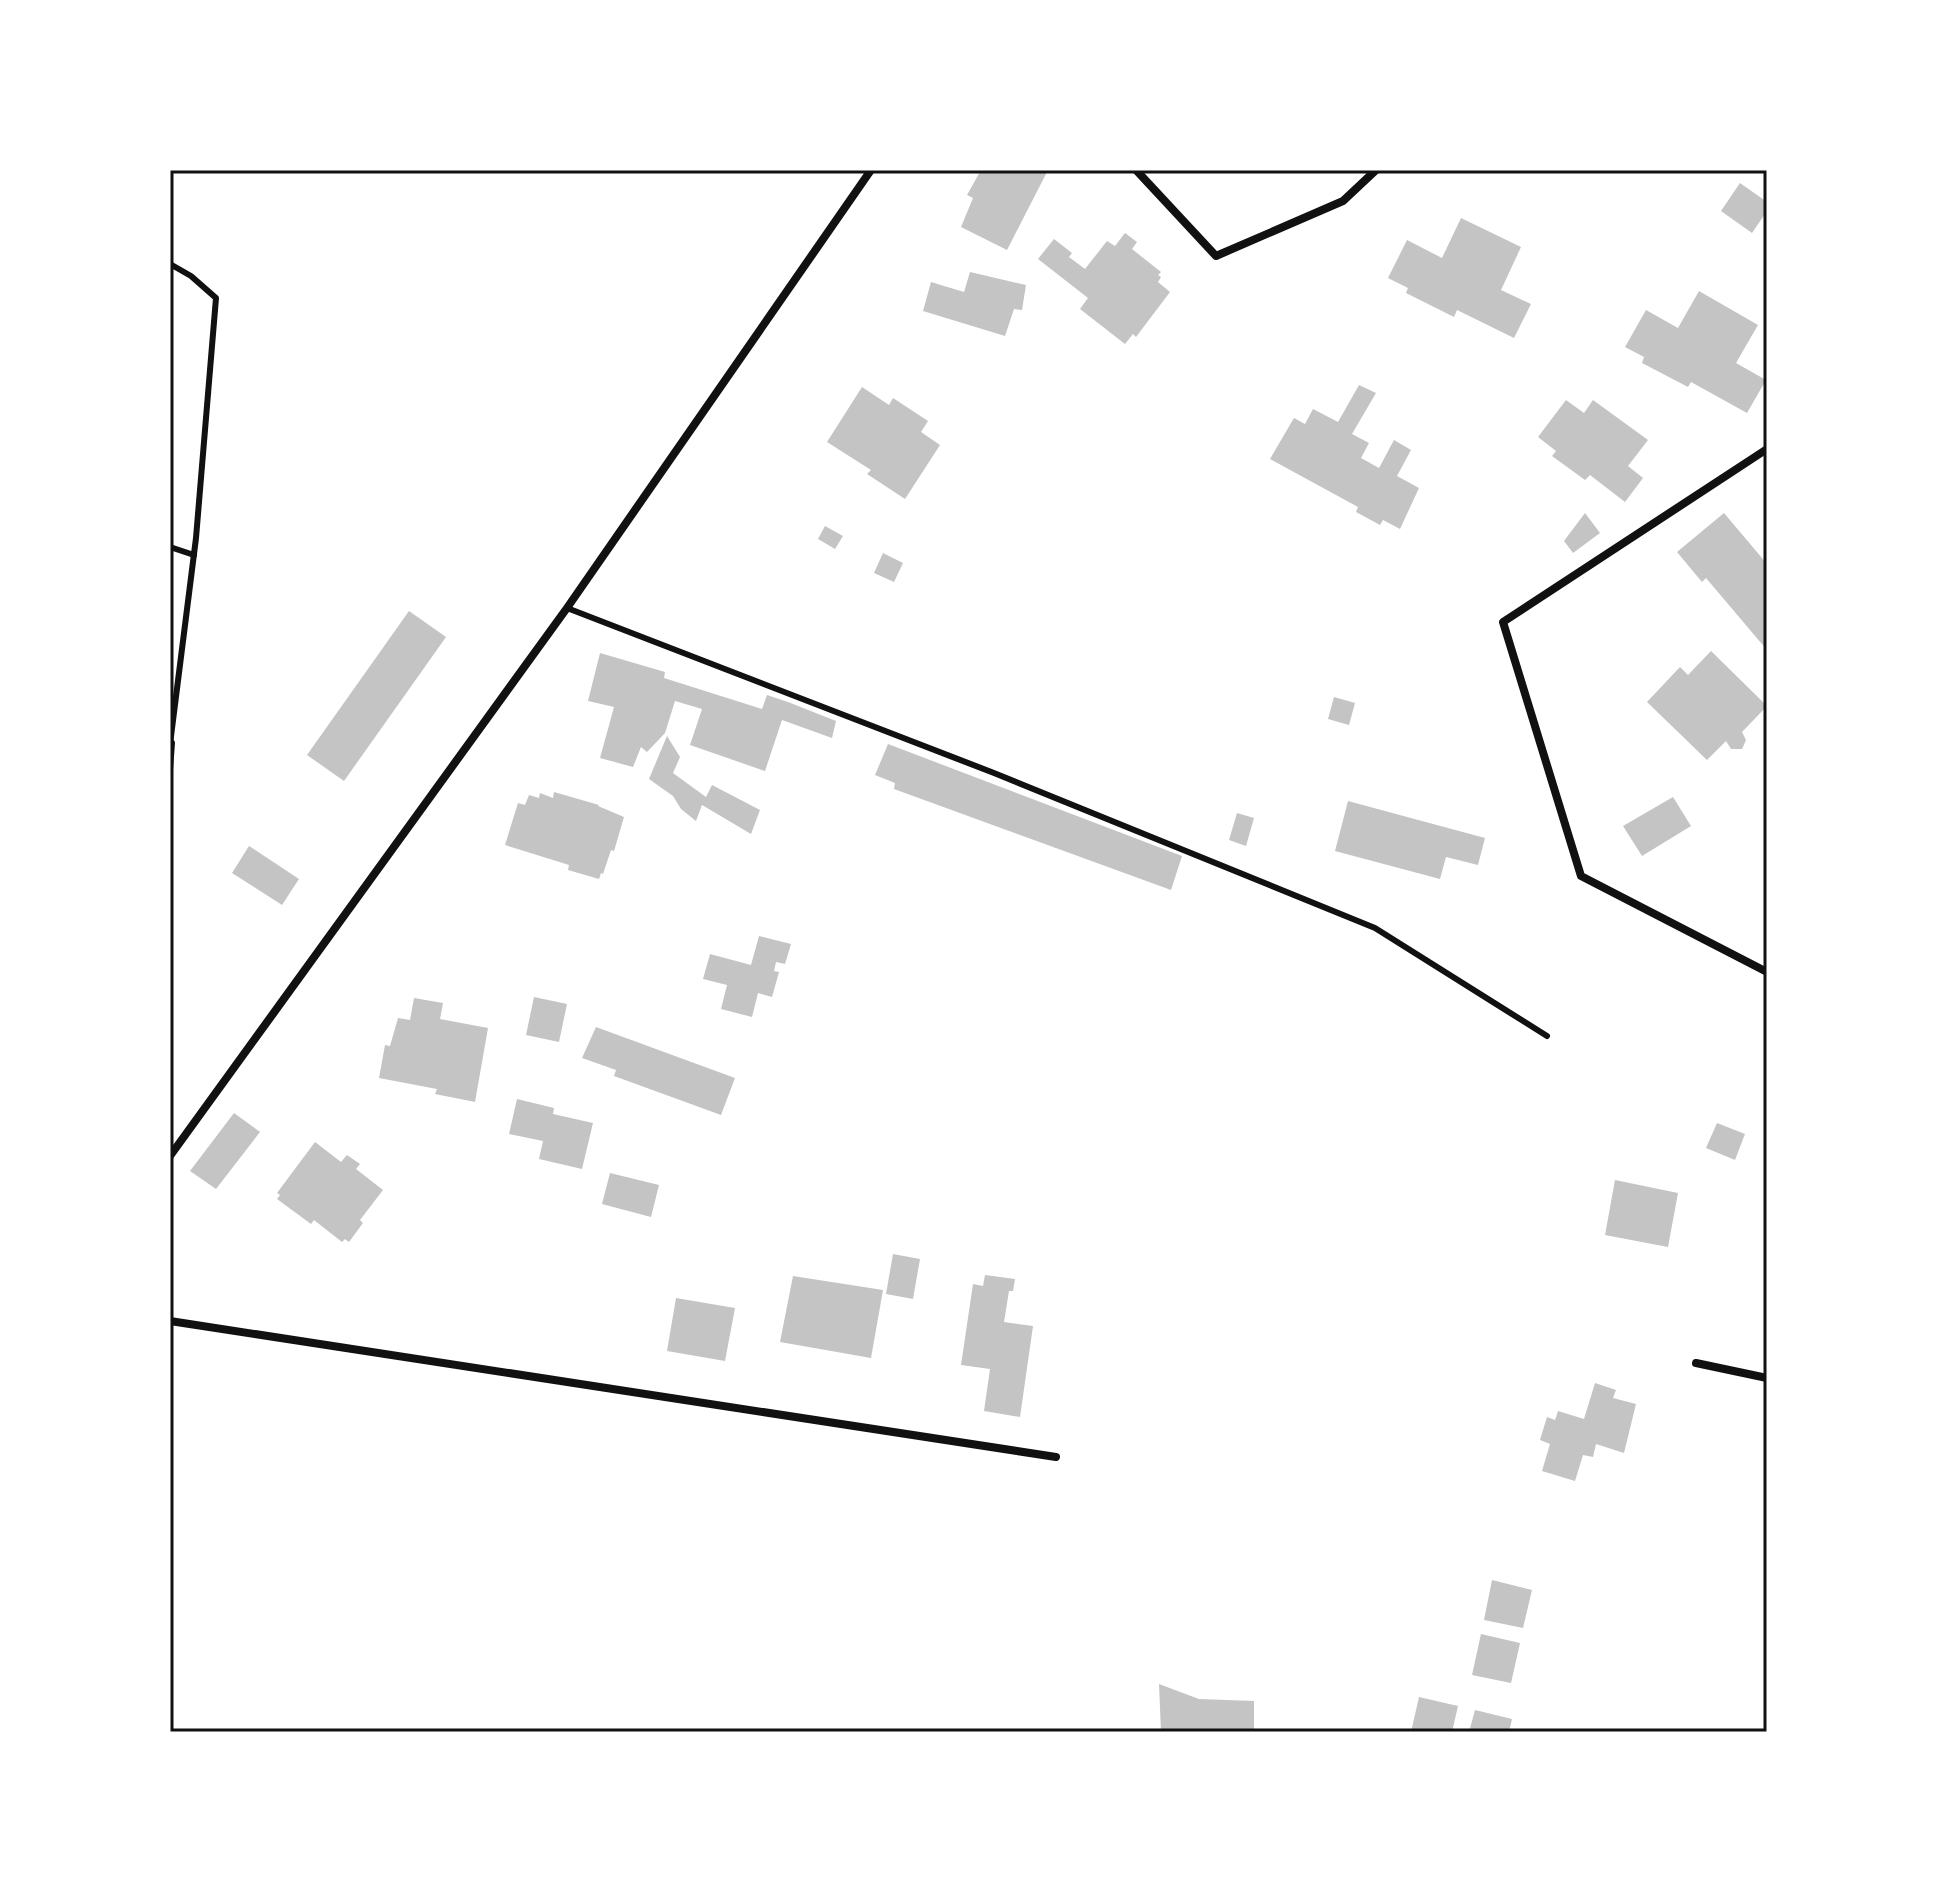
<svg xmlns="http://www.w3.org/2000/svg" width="1937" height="1902" font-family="Arial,sans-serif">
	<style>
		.building { fill: #c4c4c4 }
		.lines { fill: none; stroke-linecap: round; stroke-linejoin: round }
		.service { stroke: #111; stroke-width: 6 }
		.minor { stroke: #111; stroke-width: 8 }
		.neatline { fill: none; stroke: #111; stroke-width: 3 }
	</style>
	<rect width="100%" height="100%" fill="#fff"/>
	<g class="building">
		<path d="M981,170H1048L1007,250L961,227L973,198L967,195Z"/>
		<path d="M1740,183L1767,202V211L1752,233L1721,211Z"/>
		<path d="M1461,218L1521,247L1501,290L1531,304L1514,338L1457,310L1454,317L1406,293L1408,288L1388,278L1407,240L1442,258Z"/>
		<path d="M1125,233L1137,242L1132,249L1161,272L1158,275L1161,277L1158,282L1170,292L1136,337L1133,334L1125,344L1080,309L1088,298L1038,259L1054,239L1072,253L1069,257L1085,269L1107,241L1115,246Z"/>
		<path d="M970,272L1026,285L1022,310L1014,309L1005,336L923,311L931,282L964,292Z"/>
		<path d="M1699,291L1758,325L1736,363L1766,380L1747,413L1691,382L1688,387L1642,363L1644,357L1625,347L1646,310L1678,328Z"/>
		<path d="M1359,385L1376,393L1352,434L1369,443L1361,458L1379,468L1394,440L1411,450L1397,476L1419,488L1400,529L1383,520L1380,525L1356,512L1358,507L1270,459L1294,418L1305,424L1313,409L1338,422Z"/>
		<path d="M862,387L889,405L893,398L928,421L921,432L940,445L905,499L867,474L871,470L827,442Z"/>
		<path d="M1566,400L1584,413L1593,400L1648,440L1628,466L1643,478L1625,502L1590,475L1585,480L1552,456L1556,451L1538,437Z"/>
		<path d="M1585,513L1600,533L1573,553L1564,541Z"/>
		<path d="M1724,513L1767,564V650L1706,578L1702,582L1677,552Z"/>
		<path d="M825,526L843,536L835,549L818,539Z"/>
		<path d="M883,553L903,563L894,582L874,573Z"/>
		<path d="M409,611L446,637L344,781L307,755Z"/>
		<path d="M1711,651L1767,706L1742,732L1746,740L1742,749H1731L1726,741L1707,760L1647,702L1680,667L1688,675Z"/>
		<path d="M600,653L665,672L664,678L762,709L767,695L788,702L836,721L832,738L782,720L765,771L690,745L702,709L675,701L665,733L647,752L641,747L633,767L600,758L614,707L588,701Z"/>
		<path d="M1334,697L1355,703L1349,725L1328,719Z"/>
		<path d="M667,736L680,757L673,773L706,797L712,785L760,810L751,834L702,805L696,821L681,809L673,796L649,779Z"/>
		<path d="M888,744L1182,856L1171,890L894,789L895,783L875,775Z"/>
		<path d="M554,792L599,805L598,806L624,817L614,851L611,850L603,874L601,873L599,879L568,870L569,865L505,845L518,803L525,805L529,795L539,798L540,793L553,798Z"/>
		<path d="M1673,797L1691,826L1642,856L1623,826Z"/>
		<path d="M1348,801L1485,838L1478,865L1446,857L1440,879L1335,851Z"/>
		<path d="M1237,813L1254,818L1246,846L1229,840Z"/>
		<path d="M249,846L299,879L282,905L232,873Z"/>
		<path d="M759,936L791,944L785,964L776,962L774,971L779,972L772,997L758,993L752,1017L721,1009L727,985L703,979L710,954L751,965Z"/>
		<path d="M534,997L567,1004L559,1042L526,1035Z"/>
		<path d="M414,998L443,1003L440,1019L488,1028L475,1102L435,1094L437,1089L379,1078L385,1045L390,1046L398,1018L410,1020Z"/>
		<path d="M596,1027L735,1078L721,1115L614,1076L616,1070L582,1058Z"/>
		<path d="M517,1099L554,1108L553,1114L593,1123L582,1169L539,1159L543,1141L509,1134Z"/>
		<path d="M234,1113L260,1132L216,1189L190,1171Z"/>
		<path d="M1717,1123L1745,1134L1735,1160L1706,1148Z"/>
		<path d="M315,1142L341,1162L347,1155L360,1164L356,1169L383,1190L360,1220L363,1223L349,1242L345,1239L342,1242L314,1220L311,1224L277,1199L280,1195L277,1193Z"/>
		<path d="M610,1173L659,1185L651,1217L602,1204Z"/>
		<path d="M1615,1180L1678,1193L1668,1247L1605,1235Z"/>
		<path d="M893,1254L920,1259L913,1299L886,1294Z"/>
		<path d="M985,1275L1015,1279L1013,1291H1009L1004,1322L1033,1326L1020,1417L984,1411L990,1369L961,1365L973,1284L983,1286Z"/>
		<path d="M793,1276L883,1290L871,1358L780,1342Z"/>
		<path d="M676,1298L735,1308L725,1361L667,1351Z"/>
		<path d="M1595,1383L1616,1390L1613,1398L1636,1404L1624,1453L1596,1444L1593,1457L1583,1455L1575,1481L1542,1471L1550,1444L1540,1440L1547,1417L1555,1420L1558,1411L1584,1419Z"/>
		<path d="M1492,1580L1532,1590L1523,1628L1484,1620Z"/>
		<path d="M1481,1634L1520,1643L1511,1683L1472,1675Z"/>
		<path d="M1159,1684L1199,1699L1254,1701V1732H1161Z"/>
		<path d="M1419,1697L1458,1706L1452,1732H1411Z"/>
		<path d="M1475,1710L1512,1719L1509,1732H1469Z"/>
	</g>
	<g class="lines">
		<g class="service">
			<path d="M170,264L191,276L216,298L196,538L170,744"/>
			<path d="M170,547L194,555"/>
			<path d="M567,608L994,773L1375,928L1547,1036"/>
			<path d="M170,770L172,743"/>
		</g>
		<g class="minor">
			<path d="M1136,170L1216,256L1343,201L1376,170"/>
			<path d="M1767,449L1503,622L1581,876L1767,972"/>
			<path d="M170,1156L567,608L871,170"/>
			<path d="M170,1321L1056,1457"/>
			<path d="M1696,1363L1767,1378"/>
		</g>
	</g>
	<rect width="1937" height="1902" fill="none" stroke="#ffffff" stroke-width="344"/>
	<rect x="172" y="172" width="1593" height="1558" class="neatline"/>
</svg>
